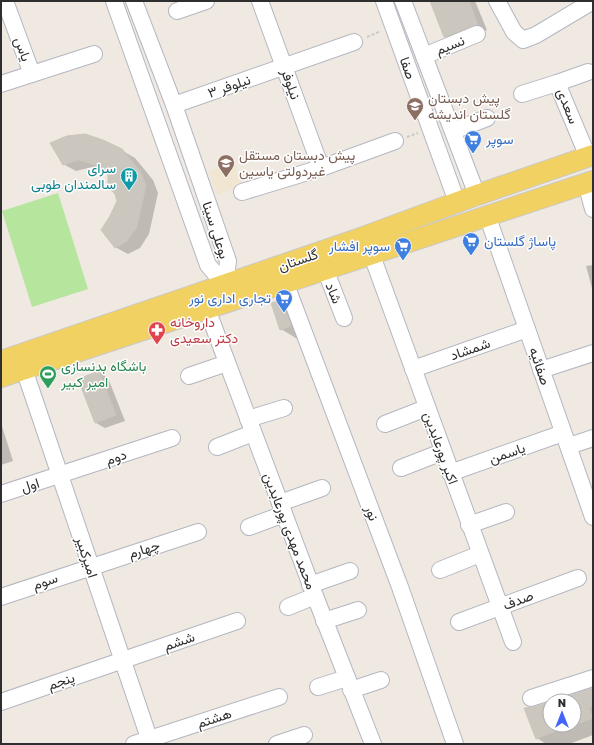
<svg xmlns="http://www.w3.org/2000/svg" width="594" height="745" font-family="'Golos Text',Vazirmatn,sans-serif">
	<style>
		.education { fill: #f0e6d1 }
		.green { fill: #b6e59e }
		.shadow { fill: #0003 }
		.building { fill: #cbc7bf; stroke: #cbc5ba }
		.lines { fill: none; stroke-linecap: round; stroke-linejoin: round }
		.minor-casing { stroke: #b4b7c1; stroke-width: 18 }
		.major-casing { stroke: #c9c9c9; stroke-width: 22 }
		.path { stroke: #c9c9c9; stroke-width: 2; stroke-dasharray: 3 2; stroke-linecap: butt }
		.minor { stroke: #fff; stroke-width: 16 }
		.major { stroke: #f2d163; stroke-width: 20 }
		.labels { text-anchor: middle; stroke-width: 3; stroke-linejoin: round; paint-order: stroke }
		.street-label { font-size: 14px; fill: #2e2e2e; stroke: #fff }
		.education-label { font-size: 14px; fill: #785e54; stroke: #fff; text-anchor: start }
		.shop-label { font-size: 14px; fill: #366cbe; stroke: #fff; text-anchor: start }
		.culture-label { font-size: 14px; fill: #0d838f; stroke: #fff; text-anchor: end }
		.health-label { font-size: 14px; fill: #be3a42; stroke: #fff; text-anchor: start }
		.leisure-label { font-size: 14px; fill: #27864d; stroke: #fff; text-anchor: start }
	</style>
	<rect width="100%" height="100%" fill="#efe9e1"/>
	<path class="education" d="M234,162L243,185L217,195L209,172Z"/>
	<path class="green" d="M58,193L88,289L32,307L2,211Z"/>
	<g class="shadow">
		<path d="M435,1H475L487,30L454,42L445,37L431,2Z"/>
		<path d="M51,143L121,150L135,158L153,180L158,193L149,234L140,248L128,254L115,247L111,216L118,201L109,172L92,167L76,171L63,164Z"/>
		<path d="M593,265V292L586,266Z"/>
		<path d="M281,301L300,311L299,340L281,329Z"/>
		<path d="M99,372L108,378L125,421L105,428L96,423Z"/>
		<path d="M1,423L13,461L1,465Z"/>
		<path d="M593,689V735L569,744H546L537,738L534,708L550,703V725H574V701H556Z"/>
	</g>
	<g class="building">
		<path d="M430,1H469L478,25L444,37Z"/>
		<path d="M85,134L103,140L122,149L140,171L146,185L137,227L127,241L115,248L101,230L110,216L117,201L115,194L110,189L108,183V173L99,166L79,160L63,165L50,143L67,136Z"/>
		<path d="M282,300L291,326L280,330L271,303Z"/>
		<path d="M99,371L116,415L95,423L78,379Z"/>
		<path d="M593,688V706L589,708L593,718L574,725V701H553Z"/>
		<path d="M550,702V725H570L536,739L524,708L534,707Z"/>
	</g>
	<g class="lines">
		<g class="minor-casing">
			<g id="minor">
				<path d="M5,1L32,74"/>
				<path d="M114,1L208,265L225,285"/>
				<path d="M134,1L174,105L228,261L225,285"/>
				<path d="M260,1L321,168"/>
				<path d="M384,1L457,202"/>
				<path d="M403,1L477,195"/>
				<path d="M497,1L514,32L523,40L536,35L593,1"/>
				<path d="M177,11L206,1"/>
				<path d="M424,56L477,34"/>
				<path d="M588,72L557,83L588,157"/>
				<path d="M1,84L94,54"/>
				<path d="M522,94L557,83"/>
				<path d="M174,105L354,42"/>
				<path d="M453,131L487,118"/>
				<path d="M586,183L593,209"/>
				<path d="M242,192L321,168L395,141"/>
				<path d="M487,215L593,517"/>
				<path d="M371,253L513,642"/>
				<path d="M325,269L344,318"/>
				<path d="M285,282L400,587L455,744"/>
				<path d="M210,317L315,596L373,744"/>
				<path d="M24,369L151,744"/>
				<path d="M413,369L527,329"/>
				<path d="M541,370L593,353"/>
				<path d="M189,376L227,363"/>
				<path d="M248,419L284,408"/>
				<path d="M385,424L426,408"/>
				<path d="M569,446L593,438"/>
				<path d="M217,447L253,433"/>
				<path d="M401,468L442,452"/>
				<path d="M450,473L563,433"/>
				<path d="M1,494L172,438"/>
				<path d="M280,503L322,488"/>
				<path d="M469,525L506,512"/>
				<path d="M249,527L284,514"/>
				<path d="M440,570L480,554"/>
				<path d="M310,585L350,571"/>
				<path d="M1,597L198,532"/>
				<path d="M288,607L315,596"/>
				<path d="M324,621L358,610"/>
				<path d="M459,622L578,578"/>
				<path d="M318,687L347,678"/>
				<path d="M351,690L381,680"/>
				<path d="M531,698L593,678"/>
				<path d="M1,702L237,621"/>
				<path d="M134,744L279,697"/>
				<path d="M277,744L304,735"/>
			</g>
		</g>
		<g class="major-casing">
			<g id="major">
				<path d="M1,361L358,239L477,195L593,155"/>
				<path d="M1,377L593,181"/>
			</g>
		</g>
		<g class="path">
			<path d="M367,37L381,31"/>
			<path d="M407,137L418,133"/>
		</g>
		<use href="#minor" class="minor"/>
		<use href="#major" class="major"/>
	</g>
	<defs>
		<g id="school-pin" transform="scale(0.9)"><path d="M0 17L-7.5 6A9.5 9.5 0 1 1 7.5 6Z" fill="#8d6e63" stroke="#fff"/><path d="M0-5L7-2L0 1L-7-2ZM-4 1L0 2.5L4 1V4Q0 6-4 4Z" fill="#fff"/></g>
		<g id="supermarket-pin" transform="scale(0.9)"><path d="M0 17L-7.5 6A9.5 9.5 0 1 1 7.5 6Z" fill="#3f7fe0" stroke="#fff"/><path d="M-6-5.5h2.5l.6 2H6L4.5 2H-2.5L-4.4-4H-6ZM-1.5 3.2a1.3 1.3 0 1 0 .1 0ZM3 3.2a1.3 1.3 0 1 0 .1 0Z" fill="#fff"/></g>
		<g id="building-pin" transform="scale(0.9)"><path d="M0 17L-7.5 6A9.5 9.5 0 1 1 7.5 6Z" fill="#0f9aa8" stroke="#fff"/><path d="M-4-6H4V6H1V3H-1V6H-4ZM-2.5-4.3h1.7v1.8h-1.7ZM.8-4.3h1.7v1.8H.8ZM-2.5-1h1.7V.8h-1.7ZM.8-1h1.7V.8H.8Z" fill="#fff"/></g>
		<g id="pharmacy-pin" transform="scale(0.9)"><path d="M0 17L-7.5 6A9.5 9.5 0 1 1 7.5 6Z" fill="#e0444e" stroke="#fff"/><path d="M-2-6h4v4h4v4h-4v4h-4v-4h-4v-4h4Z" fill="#fff"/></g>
		<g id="stadium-pin" transform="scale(0.9)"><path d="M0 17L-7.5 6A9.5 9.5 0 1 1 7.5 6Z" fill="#2e9e5b" stroke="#fff"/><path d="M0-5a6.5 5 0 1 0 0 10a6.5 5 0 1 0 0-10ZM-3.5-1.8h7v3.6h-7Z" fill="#fff"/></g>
	</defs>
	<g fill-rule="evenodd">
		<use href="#school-pin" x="415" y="106"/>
		<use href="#supermarket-pin" x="473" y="139"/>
		<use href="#school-pin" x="226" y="163"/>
		<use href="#building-pin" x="129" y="176"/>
		<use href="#supermarket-pin" x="471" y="241"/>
		<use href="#supermarket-pin" x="403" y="246"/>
		<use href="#supermarket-pin" x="284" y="298"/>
		<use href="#pharmacy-pin" x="157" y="330"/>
		<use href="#stadium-pin" x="48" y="374"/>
	</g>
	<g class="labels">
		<g class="street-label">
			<text transform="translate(450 45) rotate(-22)" y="5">نسیم</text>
			<text transform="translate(23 49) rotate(70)" y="5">یاس</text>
			<text transform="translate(408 68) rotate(70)" y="5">صفا</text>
			<text transform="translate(291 84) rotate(70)" y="5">نیلوفر</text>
			<text transform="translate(229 86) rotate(-19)" y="5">نیلوفر ۳</text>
			<text transform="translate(568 106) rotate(69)" y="5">سعدی</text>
			<text transform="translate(216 230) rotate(72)" y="5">بوعلی سینا</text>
			<text transform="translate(298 260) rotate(-19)" y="5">گلستان</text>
			<text transform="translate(334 293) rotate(68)" y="5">شاد</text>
			<text transform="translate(470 349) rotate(-19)" y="5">شمشاد</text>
			<text transform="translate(540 366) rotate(71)" y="5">صفائیه</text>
			<text transform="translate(441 448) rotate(70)" y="5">اکبر پورعابدین</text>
			<text transform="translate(507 453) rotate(-19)" y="5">یاسمن</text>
			<text transform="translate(116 457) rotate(-19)" y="5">دوم</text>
			<text transform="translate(30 485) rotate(-18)" y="5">اول</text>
			<text transform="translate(372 513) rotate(70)" y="5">نور</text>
			<text transform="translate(290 531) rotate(69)" y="5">محمد مهدی پورعابدین</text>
			<text transform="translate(144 549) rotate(-17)" y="5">چهارم</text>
			<text transform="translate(87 557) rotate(72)" y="5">امیرکبیر</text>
			<text transform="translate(45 581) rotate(-19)" y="5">سوم</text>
			<text transform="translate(518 600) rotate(-21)" y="5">صدف</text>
			<text transform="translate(179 641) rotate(-19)" y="5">ششم</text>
			<text transform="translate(61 681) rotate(-19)" y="5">پنجم</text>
			<text transform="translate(214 718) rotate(-18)" y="5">هشتم</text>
		</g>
		<g class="education-label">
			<text x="428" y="103">پیش دبستان<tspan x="428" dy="16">گلستان اندیشه</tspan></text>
			<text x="239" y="160">پیش دبستان مستقل<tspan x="239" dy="16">غیردولتی یاسین</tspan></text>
		</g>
		<g class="shop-label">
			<text x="486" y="144">سوپر</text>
			<text x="484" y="246">پاساژ گلستان</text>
			<text x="390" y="251" text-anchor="end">سوپر افشار</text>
			<text x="271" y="303" text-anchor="end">تجاری اداری نور</text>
		</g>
		<g class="culture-label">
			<text x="116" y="173">سرای<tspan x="116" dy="16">سالمندان طوبی</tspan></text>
		</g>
		<g class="health-label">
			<text x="170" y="327">داروخانه<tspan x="170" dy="16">دکتر سعیدی</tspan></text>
		</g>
		<g class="leisure-label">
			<text x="61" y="371">باشگاه بدنسازی<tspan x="61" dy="16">امیر کبیر</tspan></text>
		</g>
	</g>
	<rect width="594" height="745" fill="none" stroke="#2e2e2e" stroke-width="4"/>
	<g transform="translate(562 713)"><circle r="19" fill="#ffffff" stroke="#ababab"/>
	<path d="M0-3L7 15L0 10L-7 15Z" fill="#4264fb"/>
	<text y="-6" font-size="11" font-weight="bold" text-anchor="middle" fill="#2e2e2e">N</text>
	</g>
</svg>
